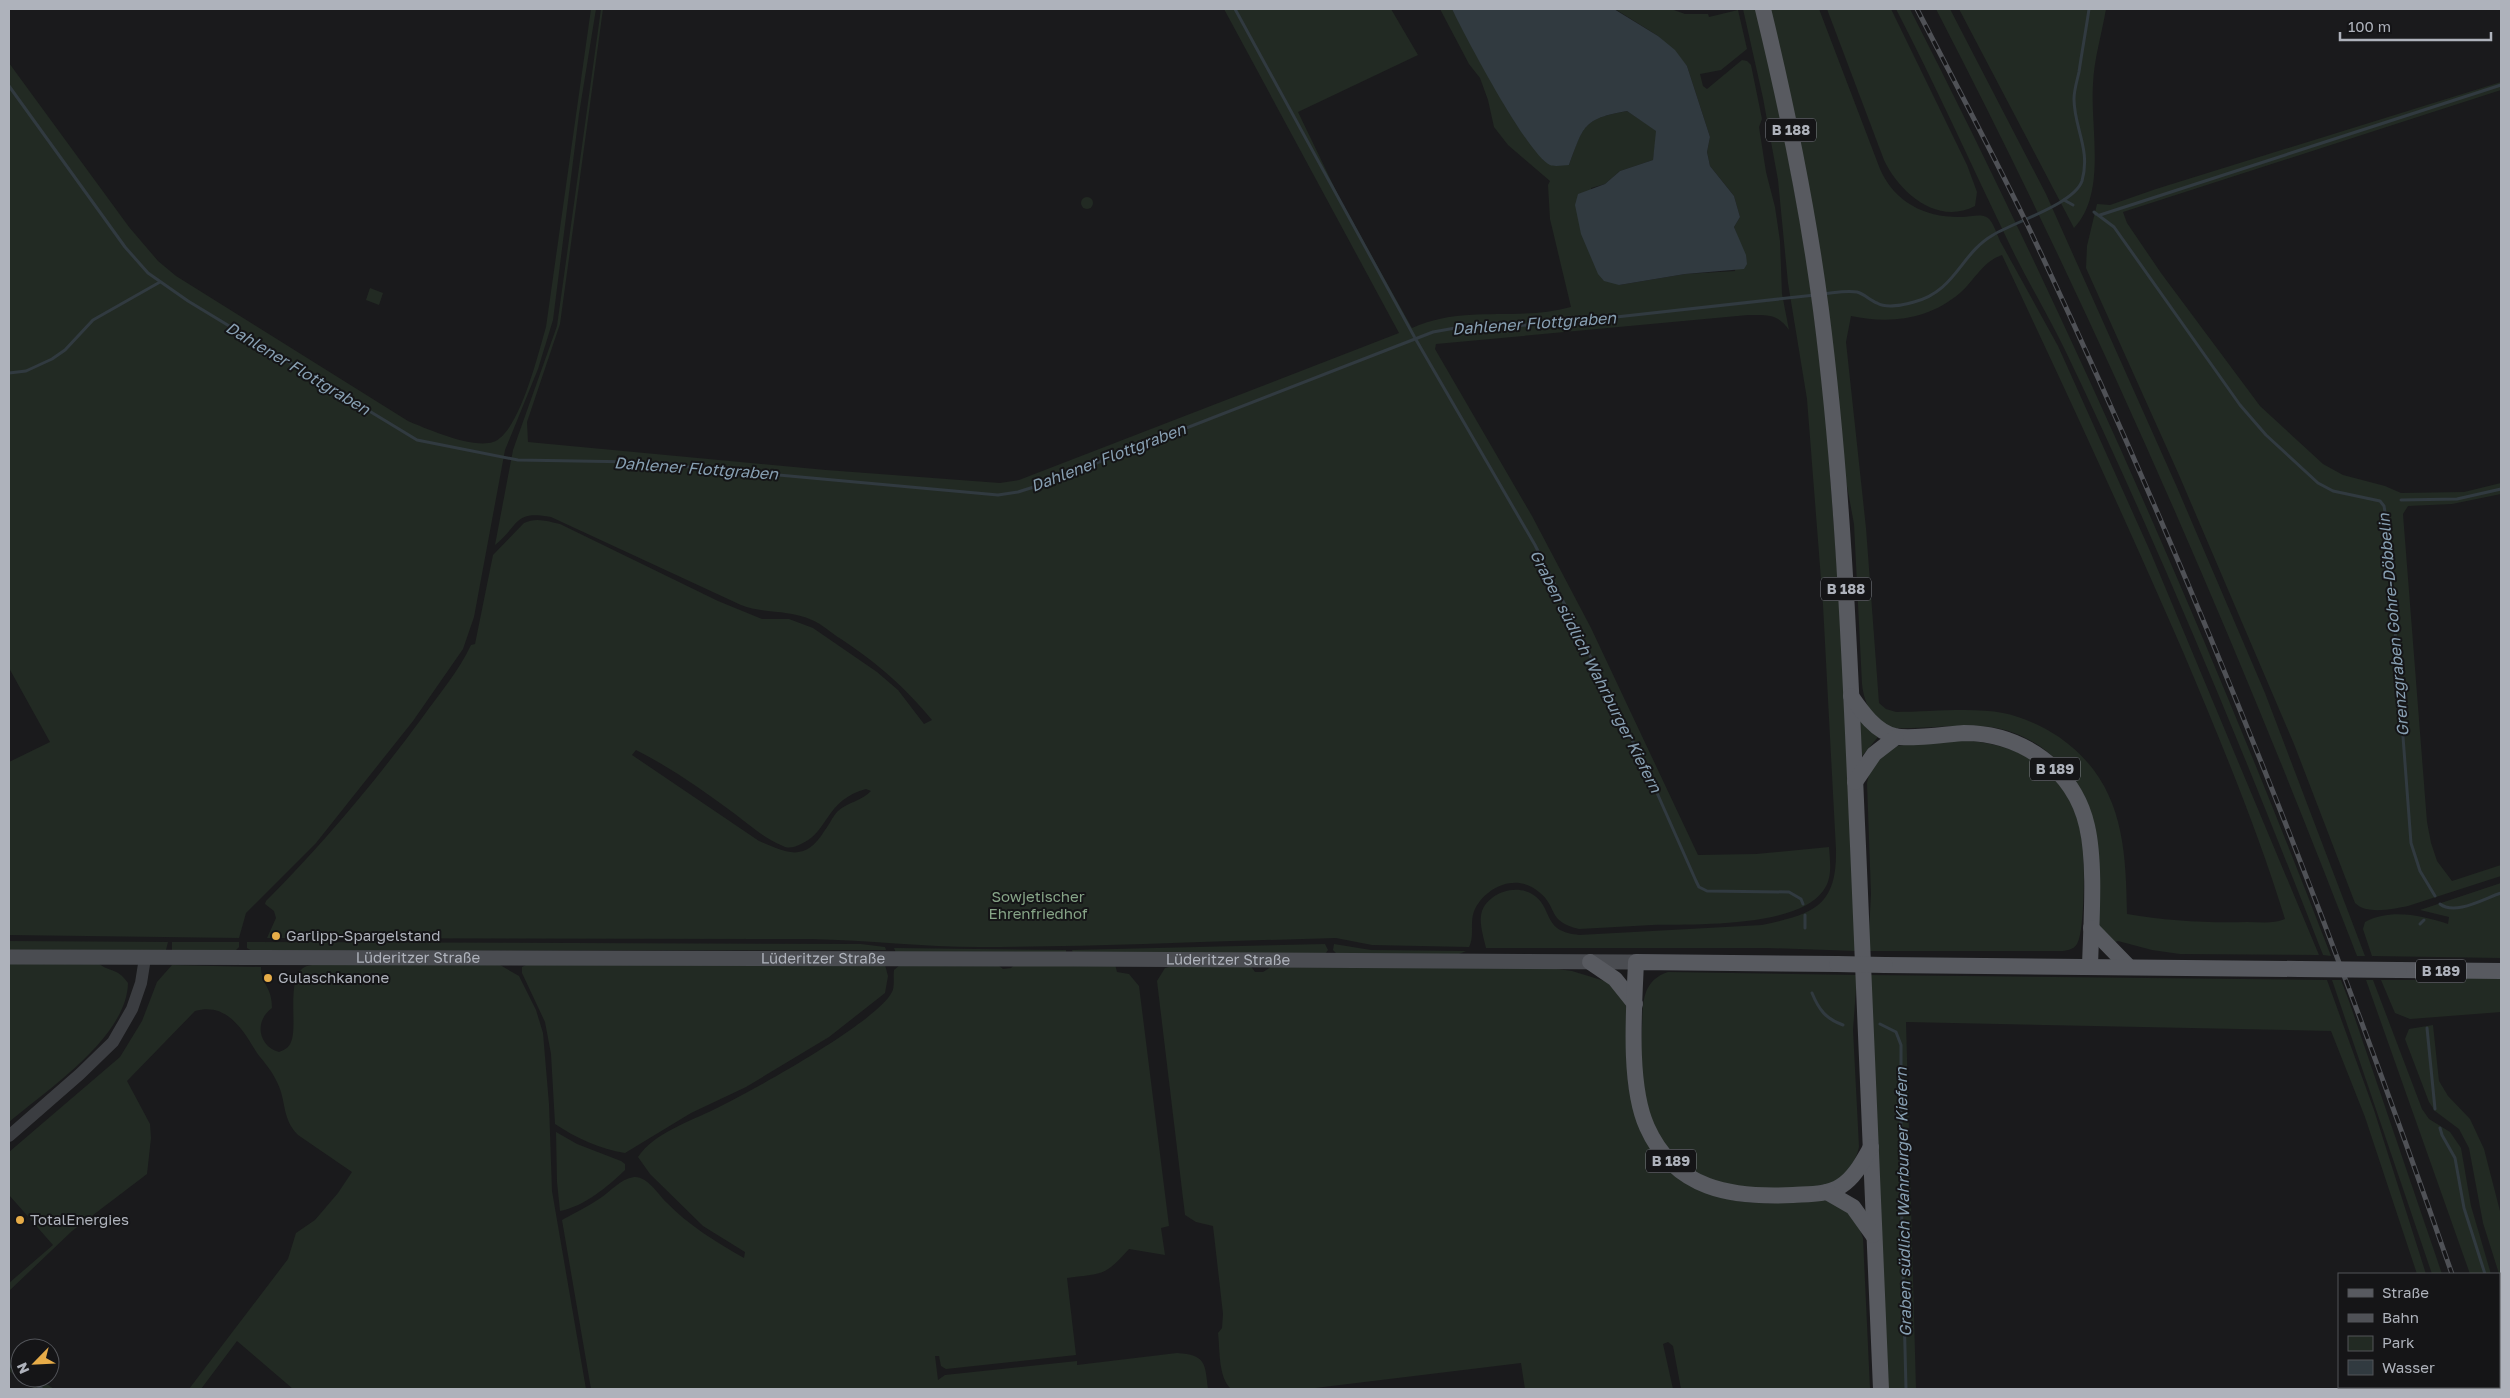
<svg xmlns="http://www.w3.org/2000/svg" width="2510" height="1398" font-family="'Golos Text',sans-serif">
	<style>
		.green { fill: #222a23; fill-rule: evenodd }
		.water { fill: #313a40 }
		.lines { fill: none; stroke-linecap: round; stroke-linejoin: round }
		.stream { stroke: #313a40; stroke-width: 3 }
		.tertiary { stroke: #3b3d41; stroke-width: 12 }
		.secondary { stroke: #4a4c51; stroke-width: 15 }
		.primary { stroke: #585a60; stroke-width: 16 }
		.rail-casing { stroke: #4f5156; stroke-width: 5 }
		.rail { stroke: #151517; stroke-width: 3; stroke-dasharray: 9; stroke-linecap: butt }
		.primary-bridge { stroke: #585a60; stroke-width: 16 }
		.poi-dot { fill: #e7ac48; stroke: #151517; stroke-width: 2 }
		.labels { text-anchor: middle; stroke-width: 4; stroke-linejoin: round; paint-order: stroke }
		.shield { fill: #151517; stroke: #80838a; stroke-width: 1 }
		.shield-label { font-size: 14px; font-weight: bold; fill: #aeb2bb }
		.park-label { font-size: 15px; fill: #86a487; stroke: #151517 }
		.poi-label { font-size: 15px; fill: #aeb2bb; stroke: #151517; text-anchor: start }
		.street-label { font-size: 15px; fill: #aeb2bb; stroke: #151517 }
		.water-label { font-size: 16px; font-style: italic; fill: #88a0b3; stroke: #151517 }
	</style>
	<rect width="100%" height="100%" fill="#1a1a1c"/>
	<g class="green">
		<path d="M591,9H596L579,114L553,320L538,369L505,450L474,617L463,649L413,721L316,843L246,913L239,938L9,935V762L50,742L9,668V63L129,227L158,261L176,276L408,421C427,429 473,449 493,442C519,434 538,354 546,327Z"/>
		<path d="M601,9H603L560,324L527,422L528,442L826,470L1000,483L1019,480L1399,333L1224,9H1391L1418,55L1298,112L1339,197L1412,328C1465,304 1517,322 1571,307L1550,219L1548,185L1550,181L1508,145L1494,127L1488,100L1480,78L1469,64L1440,9H1452L1516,123L1569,165C1584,125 1582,119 1627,111L1657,131L1653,160L1620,171L1605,184L1591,188L1619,285L1685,274L1735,271L1738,238L1734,227L1740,217L1734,196L1710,166L1707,152L1710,137L1687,66L1658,36L1615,9H1671L1685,14H1708L1709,17L1738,10L1747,49L1721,70L1700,74L1703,86L1707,89L1742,60L1747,61L1751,65L1762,119L1759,127L1766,172L1775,207L1780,241L1782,294L1789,330C1777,313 1767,315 1748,315L1436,344L1435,349L1532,516L1591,628L1698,855L1756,854L1829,847C1830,862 1833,878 1823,891C1796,928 1694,924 1652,925C1628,926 1604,928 1579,929C1546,921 1559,908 1539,892C1517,873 1487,886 1475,909C1469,921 1475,936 1469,947L1372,945L1336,938C1218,941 1099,947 980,947C923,947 868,940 811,939L267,938L276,918L274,911L265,904L266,901C323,844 374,783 422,718C439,694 459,671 471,645L475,644L493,555L524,523C536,517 547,521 560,524L718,601L762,619H789L813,628L877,672L898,690L924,724L932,720C904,686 877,663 841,639C831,633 822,624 812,620C789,609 763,614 741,605L551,517C513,510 520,525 495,545L513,450L557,326ZM636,750C670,767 704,791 735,814C751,826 765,839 783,846C788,849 796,847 801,844C829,832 825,800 866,789L871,791C862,801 848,802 838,811C832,817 830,824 825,830C805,863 787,853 759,841L632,755Z"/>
		<path d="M1743,9H1757L1776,91L1807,260L1825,405L1840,610L1856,951L1767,948H1486C1482,930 1474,911 1492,898C1506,887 1529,886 1541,902C1547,910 1549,922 1557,928C1564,933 1572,934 1579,935L1762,925C1813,914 1837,907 1836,850L1823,605L1807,399L1788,283L1778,180L1763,98Z"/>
		<path d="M1770,9H1819L1880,169C1895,203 1926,218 1962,217C1970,217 1981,213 1988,218C1993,222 1997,234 2000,241L2058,346L2150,551L2319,955L2180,954L2152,950L2118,941L2112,943L2099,927L2095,827C2081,773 2036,727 1977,726C1949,725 1921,729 1893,728C1873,721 1864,704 1862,684L1854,524L1844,470ZM2002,255C2064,387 2126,520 2184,654C2221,742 2257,828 2285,919C2273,924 2260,922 2247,922C2207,923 2167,921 2127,914C2126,843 2122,781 2059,737C2042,726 2023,717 2003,713C1973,707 1928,712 1896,712L1886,709L1879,703L1866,528L1846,342L1851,316C1890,324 1928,320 1960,293C1975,280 1982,262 2002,255Z"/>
		<path d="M1827,9H1891L1967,165L1977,192L1975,206C1937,226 1899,192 1884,160Z"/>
		<path d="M1896,9H1910C2067,317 2207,633 2331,956L2323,955C2244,752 2160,548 2065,350C2047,313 2025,277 2007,239C1970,162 1935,84 1896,9Z"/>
		<path d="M1936,9H1950L2046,194L2176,485L2265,693L2365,956H2357C2233,633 2095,316 1936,9Z"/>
		<path d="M1959,9H2106C2102,33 2094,59 2093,84C2090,127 2107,194 2074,228Z"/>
		<path d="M2501,82V90L2123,212L2127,223L2161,273L2260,406L2323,464L2343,475L2385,486L2401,493L2464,492L2501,483V494L2452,504L2408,506L2403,514L2427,822L2431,843L2437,861L2452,881L2501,865V876L2408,906C2393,909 2367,915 2355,903L2294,744L2179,475L2086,268L2087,246L2097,204L2110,205L2156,189Z"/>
		<circle cx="1087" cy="203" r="6"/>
		<path d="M370,288L383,293L379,305L366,300Z"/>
		<path d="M1860,720L1878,737L1862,756Z"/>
		<path d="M1965,740C2002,744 2030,752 2056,780C2070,795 2079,819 2082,839C2085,855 2085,932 2077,944C2073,950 2066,951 2060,951H1868L1871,894L1867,783L1871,766L1893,746Z"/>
		<path d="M2501,883V958L2372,956L2363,929L2365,922C2392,908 2422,916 2448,924L2449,917L2420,910Z"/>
		<path d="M9,941L168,942L166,950H9Z"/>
		<path d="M172,942H239V947L236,950H172Z"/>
		<path d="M247,942L861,944L885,947L886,950L252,951L247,948Z"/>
		<path d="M1325,944L1328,950L1325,954L1073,953L1072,950Z"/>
		<path d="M1334,944L1371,950L1466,951L1457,955L1337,954L1333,950Z"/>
		<path d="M894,948L1066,950V952L896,953Z"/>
		<path d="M9,963H98C110,973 117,967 128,983C127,1037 48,1089 9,1122Z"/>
		<path d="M318,964L500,965L519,976L536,1010L543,1033L549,1104L552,1191L586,1389H293L237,1341L201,1389H189L288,1259L296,1233L315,1220L338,1193L352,1172L298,1135C281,1117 287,1102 277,1082C272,1071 264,1062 257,1053C243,1030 227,1002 195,1011L127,1081L150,1124L151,1138L147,1174L72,1231L9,1291V1283L53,1245L9,1195V1152L120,1057L142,1021L157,982L172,965L261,967C261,985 272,986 272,1008C254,1021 258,1046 279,1052C284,1050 289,1048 291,1042C298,1027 286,981 303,968C307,965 314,965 318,964Z"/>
		<path d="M1115,964L1117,972L1129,974L1139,986L1169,1226L1161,1228L1165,1255L1129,1249C1104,1277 1103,1273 1067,1278L1076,1355L946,1369L941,1366L939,1356H935L938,1380L945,1375L1077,1361V1365L1177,1353C1206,1355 1205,1363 1208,1389H591L562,1220C574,1213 587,1207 599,1199C610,1192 620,1179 634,1177C647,1176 658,1194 666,1202C688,1225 716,1242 744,1258L745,1252L703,1226L650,1174L638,1157C654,1133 689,1122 715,1109C750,1092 876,1023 892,992C895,986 893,977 894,970L900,965H998L1003,969L1011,968L1014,965Z"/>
		<path d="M526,965H885L888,976L885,993L829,1037L746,1087L691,1113L625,1153C600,1149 576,1138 555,1124L551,1054L545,1022L522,973V967Z"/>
		<path d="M1250,965L1255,972H1263L1271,967L1550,968L1572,971L1608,982L1626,1003L1628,1084L1635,1115L1701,1191C1726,1201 1751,1204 1778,1203C1797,1202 1821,1195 1839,1204C1850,1208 1860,1228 1863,1238L1870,1389H1681L1673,1346L1668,1342L1663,1344L1673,1389H1525L1521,1363L1307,1389H1231C1218,1377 1220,1349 1218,1333L1222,1328L1223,1314L1213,1226L1196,1222L1185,1215L1157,981L1165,968L1173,966Z"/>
		<path d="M1668,972L1857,975L1853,1030L1859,1147C1857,1157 1849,1173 1840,1179C1824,1190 1762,1190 1742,1188C1732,1188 1719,1183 1709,1179C1685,1170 1664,1149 1653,1125C1639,1096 1640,1059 1642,1028C1643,1004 1641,981 1668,972Z"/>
		<path d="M1869,975L2327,980L2374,1110L2426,1274H2417L2365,1117L2331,1031L1906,1022L1916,1389H1888Z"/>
		<path d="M2420,977L2501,978V1012L2410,1019L2395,1013L2381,980H2418Z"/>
		<path d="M2332,980H2341L2349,1001L2442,1274H2432Z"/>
		<path d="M2366,980H2373L2422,1109L2429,1119L2450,1132L2461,1148L2471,1206L2491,1274H2470Z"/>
		<path d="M2433,1025L2439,1081L2448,1096L2470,1119L2484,1149L2501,1215V1280L2483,1223L2469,1148L2459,1129L2435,1111L2429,1102L2405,1039L2409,1029Z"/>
		<path d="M556,1132L577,1144L621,1161L625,1164V1170C607,1187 585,1206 560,1211L557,1182Z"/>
		<path d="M2499,1298L2501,1306V1367L2499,1360Z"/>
		<path d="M9,1359L20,1366V1378H38L54,1389H35L9,1371Z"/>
	</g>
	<path class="water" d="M1452,9H1614L1658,36L1675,50L1687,66L1710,137L1707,152L1710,166L1734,196L1740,217L1734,227L1746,255L1747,264L1744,269L1685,274L1619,285L1604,281L1598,274L1581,234L1575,205L1578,194L1605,184L1620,171L1653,160L1656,131L1627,111C1582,119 1584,126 1569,165C1564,165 1555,167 1550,165C1527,154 1465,36 1452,9Z"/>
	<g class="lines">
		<g class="stream">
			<path d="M1235,9L1415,338L1535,545L1646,768L1696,881L1699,887L1707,891L1789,892L1801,899L1803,904"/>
			<path d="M9,86L125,247L148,273L188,301L417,440L518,460L635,462L998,495L1018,492L1040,485L1433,332L1472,325L1515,326L1598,319L1815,295"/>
			<path d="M2064,200L2073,205"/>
			<path d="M2096,214L2094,212L2114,227L2240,405L2266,435L2318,483L2333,491L2380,501L2384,506L2387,524L2411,843L2420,871L2435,896"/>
			<path d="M2100,215L2501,85"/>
			<path d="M1823,294C1834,293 1846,290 1857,292C1864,294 1870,300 1877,303C1887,309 1903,305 1914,302C1956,291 1960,254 1993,235C2014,222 2074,204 2082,181C2091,149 2074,128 2074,99C2074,90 2077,81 2079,72C2082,51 2086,30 2089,9"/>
			<path d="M9,373L26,371L52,359L65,350L93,320L160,282"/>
			<path d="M2401,500L2457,499L2501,489"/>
			<path d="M2440,904C2455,916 2485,898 2501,893"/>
			<path d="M1805,915V928"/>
			<path d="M2420,924L2424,920"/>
			<path d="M1812,993C1819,1010 1826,1019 1843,1025"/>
			<path d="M1880,1024L1896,1032L1901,1045V1188L1906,1389"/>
			<path d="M2427,1028L2435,1109"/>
			<path d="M2440,1128L2442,1135L2455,1158L2464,1208L2485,1274"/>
			<path d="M2499,1319L2501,1327"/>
			<path d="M9,1365L20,1373"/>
			<path d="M27,1378L42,1389"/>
		</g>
		<path class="tertiary" d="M9,1136L80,1074L113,1042L132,1009L141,983L145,958"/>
		<path class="secondary" id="s1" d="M9,957L1073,959L1636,962"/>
		<g class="primary">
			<path d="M1763,9C1787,108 1808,209 1821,310C1844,488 1850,667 1858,846C1865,1027 1873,1208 1881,1389"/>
			<path d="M1851,696C1862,712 1876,732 1895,736C1908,740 1948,734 1964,733C2021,733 2074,769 2087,826C2096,865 2091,926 2090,967"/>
			<path d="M1855,782L1874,754L1896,737"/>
			<path d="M2091,928L2129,967"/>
			<path d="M1590,962L1615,979L1635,1004"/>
			<path d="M1837,964L1636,962C1634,1009 1628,1085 1647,1127C1675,1190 1732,1198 1793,1195C1810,1194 1827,1195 1841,1186C1855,1177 1863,1161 1871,1147"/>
			<path d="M1885,965L2299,969"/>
			<path d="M2399,970L2501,971"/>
			<path d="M1827,1192L1853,1207L1873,1235"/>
		</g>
		<g class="rail-casing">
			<g id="rail">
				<path d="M1917,9C1954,81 1992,152 2027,224C2189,566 2328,917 2452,1274"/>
				<path d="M2496,1387L2497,1389"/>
			</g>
		</g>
		<use href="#rail" class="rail"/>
		<g class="primary-bridge">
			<path d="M1837,964L1885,965"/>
			<path d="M2299,969L2399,970"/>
		</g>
	</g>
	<g class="poi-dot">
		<circle cx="276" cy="936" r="5"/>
		<circle cx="268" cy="978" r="5"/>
		<circle cx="20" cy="1220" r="5"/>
	</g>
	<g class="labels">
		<g class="shield">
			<rect x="1766" y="118.5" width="50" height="23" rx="4"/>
			<rect x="1821" y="577.5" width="50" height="23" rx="4"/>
			<rect x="2030" y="757.5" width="50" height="23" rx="4"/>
			<rect x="2416" y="959.5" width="50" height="23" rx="4"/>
			<rect x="1646" y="1149.5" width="50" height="23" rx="4"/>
		</g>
		<g class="shield-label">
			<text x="1791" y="135">B 188</text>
			<text x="1846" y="594">B 188</text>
			<text x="2055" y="774">B 189</text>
			<text x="2441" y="976">B 189</text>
			<text x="1671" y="1166">B 189</text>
		</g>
		<g class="park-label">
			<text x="1038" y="902">Sowjetischer<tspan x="1038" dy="17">Ehrenfriedhof</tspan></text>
		</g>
		<g class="poi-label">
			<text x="286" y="941">Garlipp-Spargelstand</text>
			<text x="278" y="983">Gulaschkanone</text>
			<text x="30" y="1225">TotalEnergies</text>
		</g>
		<g class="street-label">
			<text dy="5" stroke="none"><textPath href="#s1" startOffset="409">Lüderitzer Straße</textPath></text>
			<text dy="5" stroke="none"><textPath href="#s1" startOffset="814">Lüderitzer Straße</textPath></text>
			<text dy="5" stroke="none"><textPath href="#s1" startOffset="1219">Lüderitzer Straße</textPath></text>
		</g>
		<g class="water-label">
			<text transform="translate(1534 323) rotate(-4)" y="6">Dahlener Flottgraben</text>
			<text transform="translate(298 368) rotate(31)" y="6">Dahlener Flottgraben</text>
			<text transform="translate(1108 457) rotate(-21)" y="6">Dahlener Flottgraben</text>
			<text transform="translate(696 468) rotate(4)" y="6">Dahlener Flottgraben</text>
			<text transform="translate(2393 625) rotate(-95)" y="6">Grenzgraben Gohre-Döbbelin</text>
			<text transform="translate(1596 671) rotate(63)" y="6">Graben südlich Wahrburger Kiefern</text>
			<text transform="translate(1903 1202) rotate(-91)" y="6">Graben südlich Wahrburger Kiefern</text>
		</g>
	</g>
	<rect width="2510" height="1398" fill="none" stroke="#aeb2bb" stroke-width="20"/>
	<rect x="2338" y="1273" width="162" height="115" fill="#151517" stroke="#525459"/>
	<rect x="2348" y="1289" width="25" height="8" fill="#585a60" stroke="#525459"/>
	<text x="2382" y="1298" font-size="15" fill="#aeb2bb">Straße</text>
	<rect x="2348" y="1314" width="25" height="8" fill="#4f5156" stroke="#525459"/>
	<text x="2382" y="1323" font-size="15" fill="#aeb2bb">Bahn</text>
	<rect x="2348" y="1336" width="25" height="15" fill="#222a23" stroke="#525459"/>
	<text x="2382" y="1348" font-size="15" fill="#aeb2bb">Park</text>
	<rect x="2348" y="1360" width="25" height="15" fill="#313a40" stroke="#525459"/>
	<text x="2382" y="1373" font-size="15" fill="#aeb2bb">Wasser</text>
	<g transform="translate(35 1363) rotate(246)"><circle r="24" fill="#151517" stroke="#525459"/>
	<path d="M0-4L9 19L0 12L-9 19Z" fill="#e7ac48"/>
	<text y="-8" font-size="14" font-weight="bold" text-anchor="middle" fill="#aeb2bb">N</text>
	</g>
	<path d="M2340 32v8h151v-8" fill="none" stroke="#aeb2bb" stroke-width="2.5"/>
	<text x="2348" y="32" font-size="15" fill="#aeb2bb" stroke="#151517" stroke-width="4" paint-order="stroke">100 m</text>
</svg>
